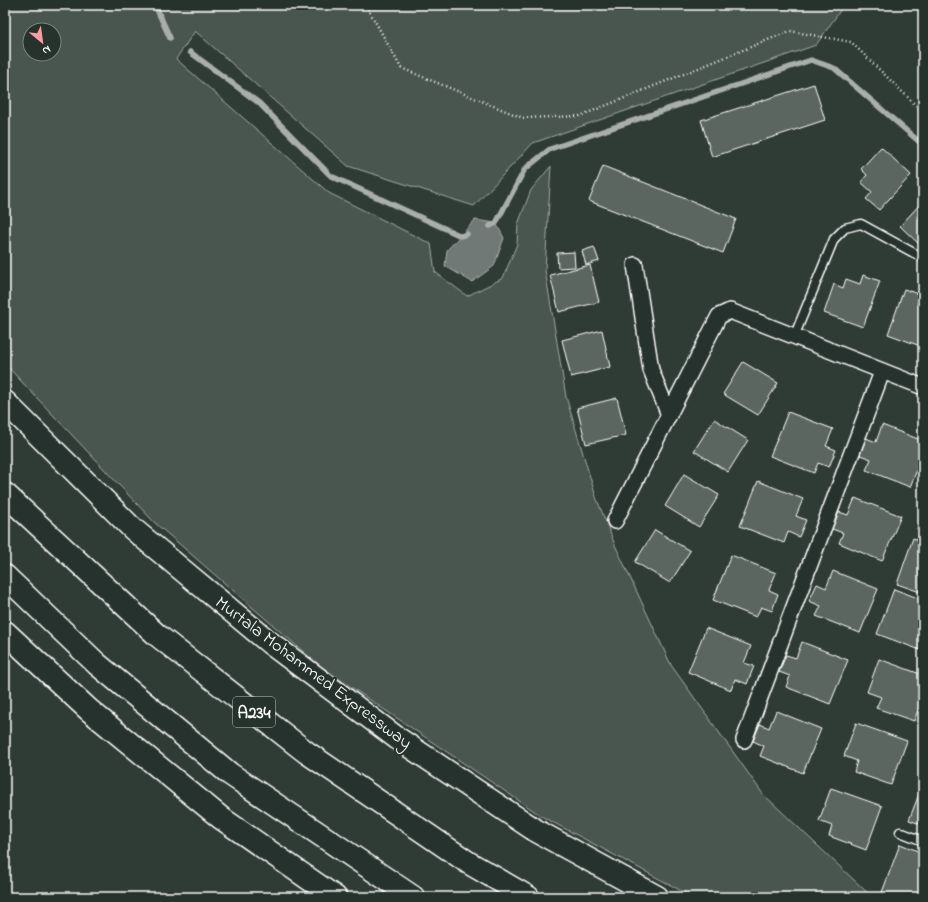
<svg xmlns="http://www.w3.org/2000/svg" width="928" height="902" font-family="'Indie Flower',sans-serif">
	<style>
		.green { fill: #4a544f; stroke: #a4aaa7; fill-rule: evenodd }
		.water { fill: #707975; stroke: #a9afac }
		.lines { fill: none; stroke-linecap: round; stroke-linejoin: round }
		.stream { stroke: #a9afac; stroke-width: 5.5 }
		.building { fill: #5b6661; stroke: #fff }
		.lane-casing { stroke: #fff; stroke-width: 11 }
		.street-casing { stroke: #fff; stroke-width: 18 }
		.highway-casing { stroke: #fff; stroke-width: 25 }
		.path { stroke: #fff; stroke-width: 2.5; stroke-dasharray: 1 3; stroke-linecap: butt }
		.lane { stroke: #26332d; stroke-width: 8 }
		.street { stroke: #26332d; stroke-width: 15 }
		.highway { stroke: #26332d; stroke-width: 22 }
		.labels { text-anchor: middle; stroke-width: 4; stroke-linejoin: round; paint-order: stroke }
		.shield { fill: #26332d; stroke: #bec2c0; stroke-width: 1 }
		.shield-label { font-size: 17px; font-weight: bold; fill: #fff }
		.street-label { font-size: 18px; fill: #fff; stroke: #26332d }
	</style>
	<rect width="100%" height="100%" fill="#2f3b35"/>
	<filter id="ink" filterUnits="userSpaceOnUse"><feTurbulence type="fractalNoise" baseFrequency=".025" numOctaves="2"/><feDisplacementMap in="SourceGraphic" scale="8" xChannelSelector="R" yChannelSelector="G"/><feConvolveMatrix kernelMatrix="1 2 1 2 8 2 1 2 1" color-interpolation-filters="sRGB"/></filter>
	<g filter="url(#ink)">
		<path class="green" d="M5,5H844L816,45L533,143L474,206L348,166L195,31L176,59L329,193L431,244L435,272L467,296L503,278L517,244L518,224L531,190L551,166L545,270L566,397L596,497L615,545L671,665L763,794L872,897H693L543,817L320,666L154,522L5,364ZM30,30H54V54H30Z"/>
		<path class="water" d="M475,220L496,223L504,238L494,266L472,282L445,266L447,250Z"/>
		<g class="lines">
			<g class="stream">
				<path d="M155,5L170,38"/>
				<path d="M190,52L259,103L331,176L461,236L467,234"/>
				<path d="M490,226L496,223L525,169L550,149L811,60L834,68L923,145"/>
			</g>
		</g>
		<g class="building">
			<path d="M814,84L825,120L712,157L701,120Z"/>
			<path d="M881,147L911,175L879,210L866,199L872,192L861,182L867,175L861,169Z"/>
			<path d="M603,166L736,219L723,253L589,201Z"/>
			<path d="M923,201V245L921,246L900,226Z"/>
			<path d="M594,247L599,261L586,265L582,251Z"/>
			<path d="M574,252L575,267L558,268L557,253Z"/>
			<path d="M590,265L599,302L559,312L550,275Z"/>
			<path d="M863,275L880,281L863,327L824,313L834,284L843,288L846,279L860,284Z"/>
			<path d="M904,289L921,295L917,304L923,306V347L888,334Z"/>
			<path d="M602,330L610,367L571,377L562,340Z"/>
			<path d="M743,362L778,383L758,415L723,394Z"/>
			<path d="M617,398L626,435L586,444L577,408Z"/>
			<path d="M788,412L833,429L826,446L836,450L829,467L818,463L814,473L770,456Z"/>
			<path d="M714,419L748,440L728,472L694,451Z"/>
			<path d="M882,425L923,441V455L910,487L866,470L871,459L860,455L866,438L876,442Z"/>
			<path d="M684,474L719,495L699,527L665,506Z"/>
			<path d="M758,481L803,499L796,516L806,520L799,537L788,532L784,543L740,526Z"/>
			<path d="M855,498L901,516L882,561L839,543L843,533L832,529L839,512L848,515Z"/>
			<path d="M923,512V531L917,529Z"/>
			<path d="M655,530L690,551L670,583L635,562Z"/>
			<path d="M913,538L923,542V593L897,584Z"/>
			<path d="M731,555L776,573L769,590L778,594L772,611L761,607L756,617L713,600Z"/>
			<path d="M833,571L878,589L860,633L816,616L821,606L809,601L817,584L826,588Z"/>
			<path d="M894,589L923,600V651L877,634Z"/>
			<path d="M706,628L751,646L744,663L754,666L747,684L735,679L731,690L688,672Z"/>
			<path d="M802,642L848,660L830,704L786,687L790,676L779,672L786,655L796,658Z"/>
			<path d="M879,659L923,675V697L914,721L876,708L881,697L867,692Z"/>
			<path d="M776,711L821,729L803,773L760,756L764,746L753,741L760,724L769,728Z"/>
			<path d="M856,723L907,741L891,785L854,772L857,761L844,756Z"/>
			<path d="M923,784V825L909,820Z"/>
			<path d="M831,788L882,806L866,850L829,836L832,826L819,821Z"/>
			<path d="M900,844L923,853V895L919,894L918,897H887L881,895Z"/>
		</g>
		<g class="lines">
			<g class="lane-casing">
				<g id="lane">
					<path d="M794,337L834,239L845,228L861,224L923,258"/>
					<path d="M900,832L923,841"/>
				</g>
			</g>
			<g class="street-casing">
				<g id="street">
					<path d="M635,265L651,370L669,415"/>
					<path d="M615,521L719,316L730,311L923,387"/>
					<path d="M744,740L882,372"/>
				</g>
			</g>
			<g class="highway-casing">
				<g id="highway">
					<path d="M5,402L133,529L270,643L397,738L535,830L657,897"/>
					<path d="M5,494L157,635L306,752L469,863L528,897"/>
					<path d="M5,576L97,664L230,774L413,897"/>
					<path d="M5,632L89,710L221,818L335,897"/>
				</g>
			</g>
			<path class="path" d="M366,5L401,68L523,118L580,116L790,31L851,42L923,112"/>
			<use href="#lane" class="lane"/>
			<use href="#street" class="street"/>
			<use href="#highway" class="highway"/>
		</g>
	</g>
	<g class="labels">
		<rect class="shield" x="233" y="697" width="42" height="30" rx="3"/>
		<g class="shield-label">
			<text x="254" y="718">A234</text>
		</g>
		<g class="street-label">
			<text transform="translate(314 672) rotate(37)" y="6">Murtala Mohammed Expressway</text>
		</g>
	</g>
	<rect width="928" height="902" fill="none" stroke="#26332d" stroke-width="20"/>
	<rect x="10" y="10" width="908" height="882" fill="none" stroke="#fff" stroke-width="1.5" filter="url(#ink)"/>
	<g transform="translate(42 42) rotate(151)"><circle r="19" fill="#26332d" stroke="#7d8581"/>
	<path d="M0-3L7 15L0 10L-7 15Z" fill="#ff9aa2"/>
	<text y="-6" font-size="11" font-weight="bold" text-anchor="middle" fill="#ffffff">N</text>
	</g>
</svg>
